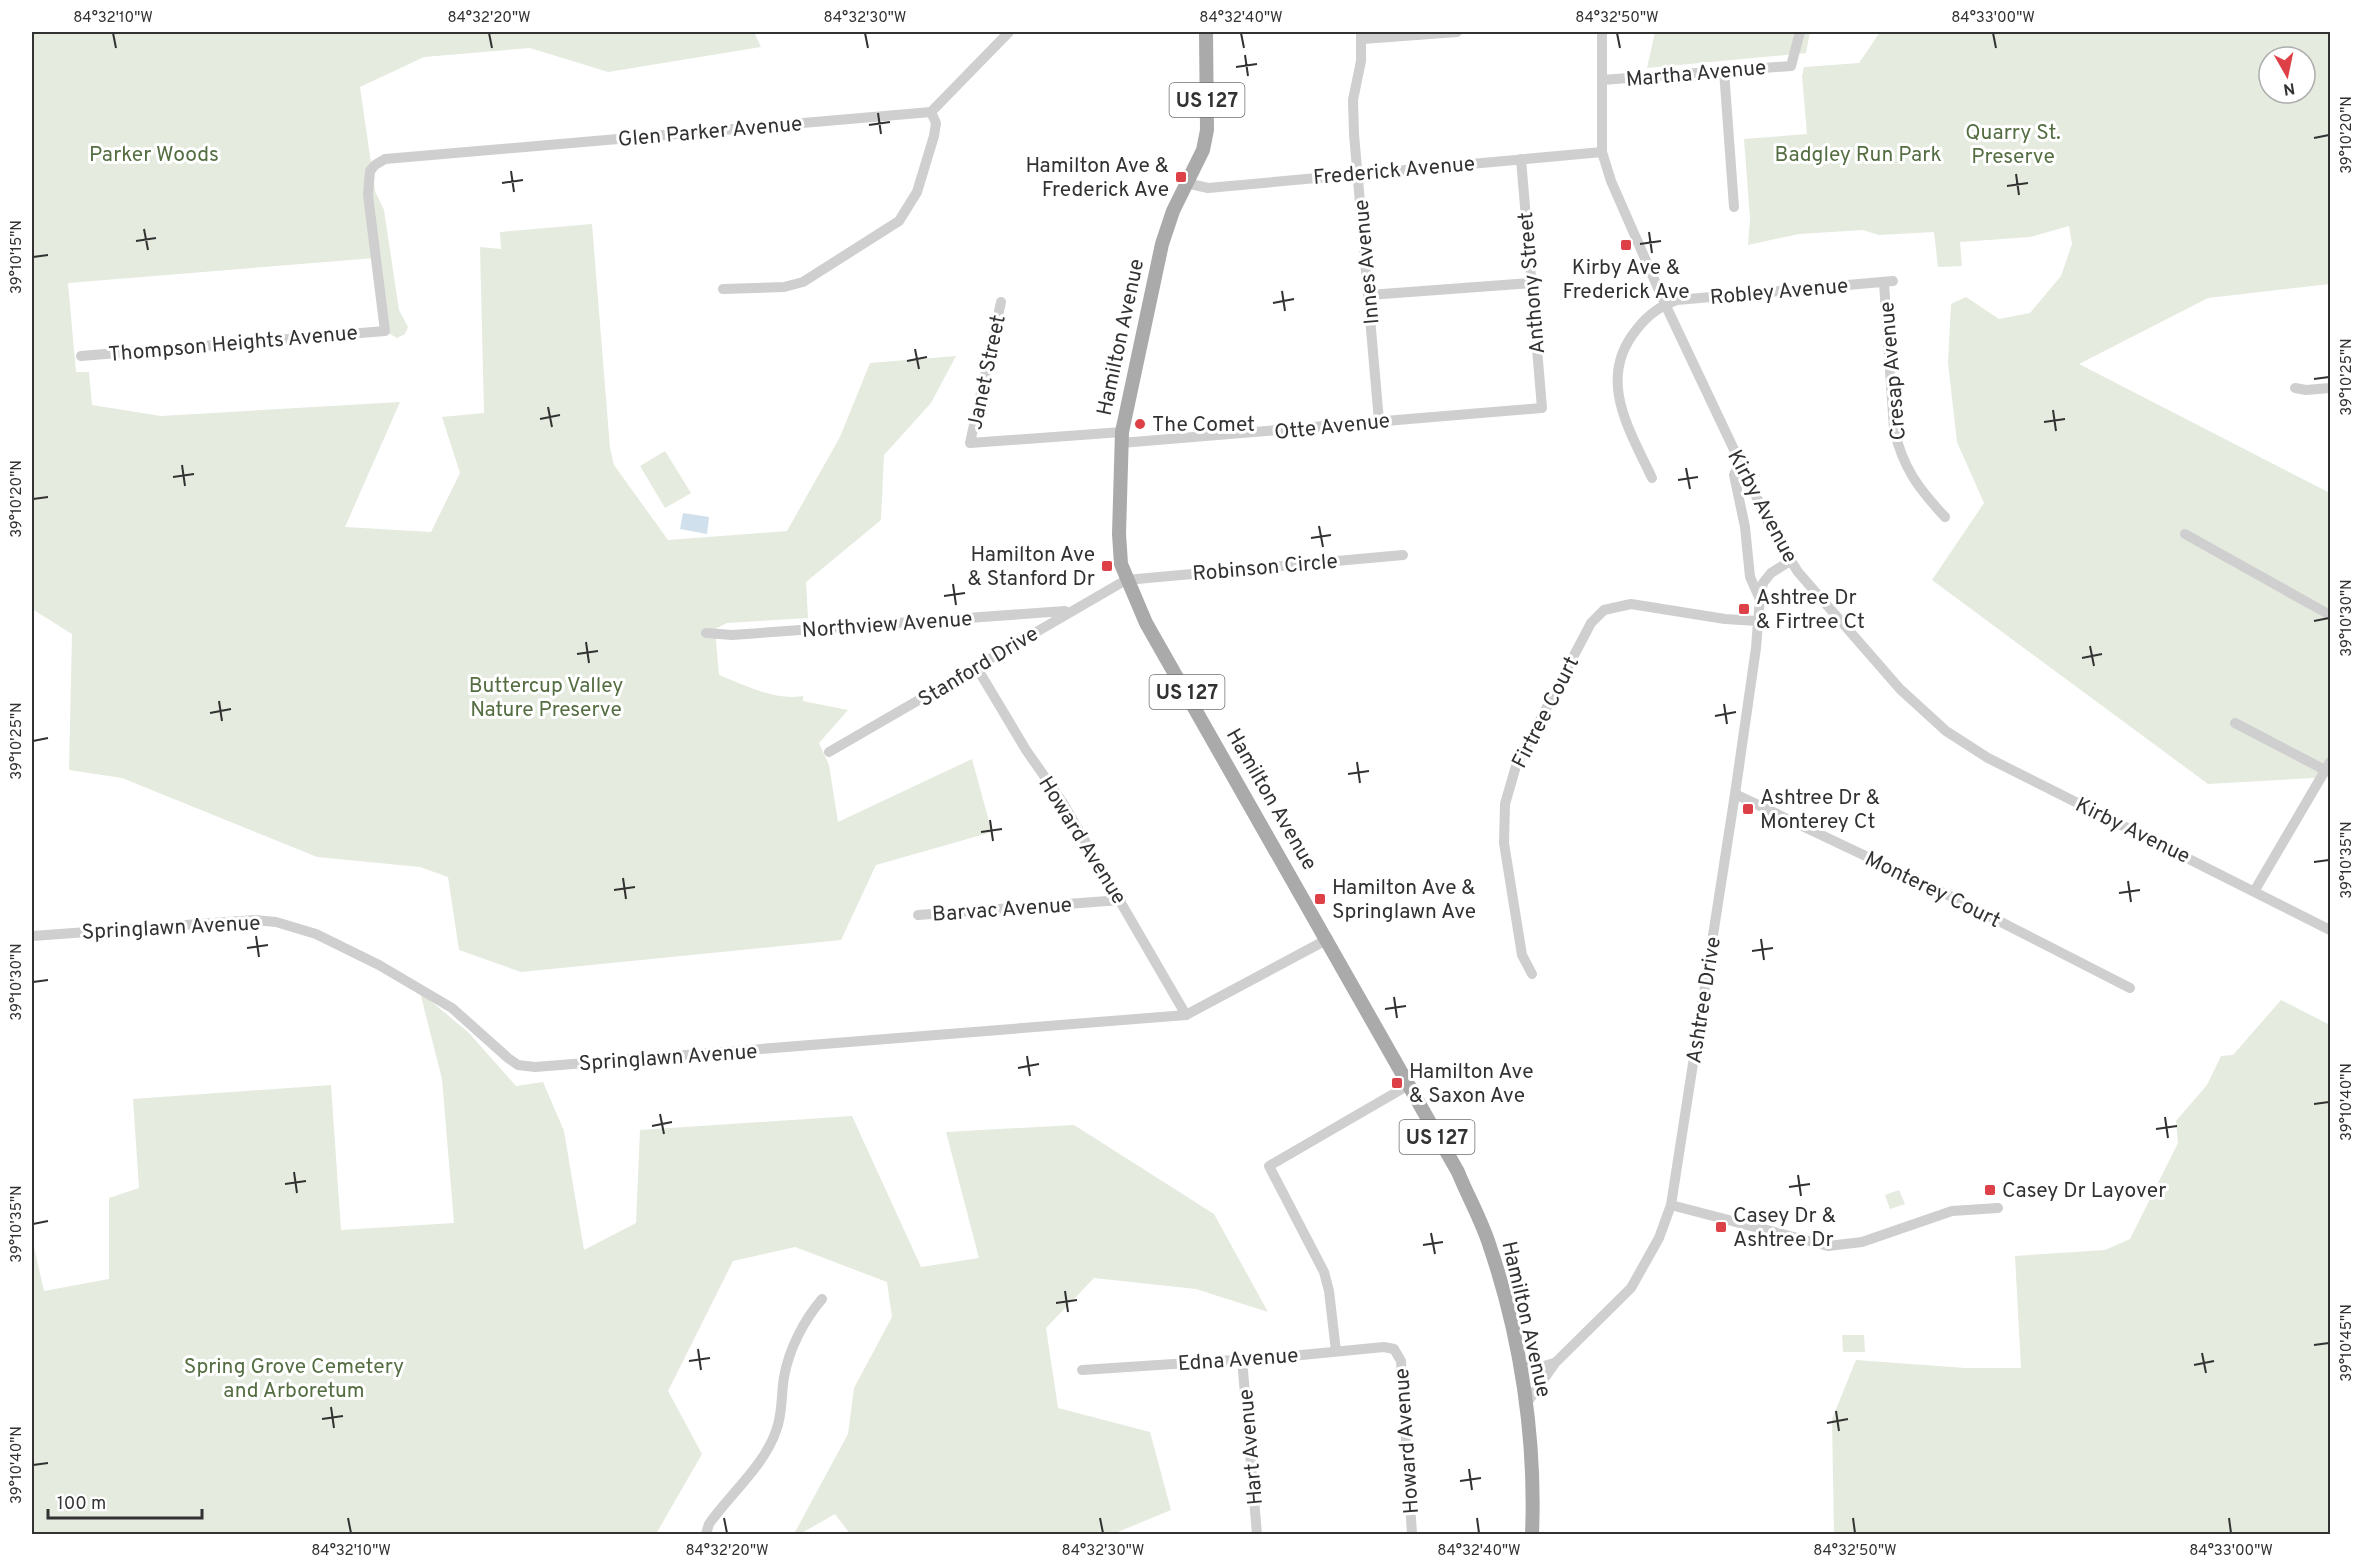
<svg xmlns="http://www.w3.org/2000/svg" width="2362" height="1566" font-family="Overpass,sans-serif">
	<style>
		.green { fill: #e5ebdf; fill-rule: evenodd }
		.water { fill: #d0e0ec }
		.lines { fill: none; stroke-linecap: round; stroke-linejoin: round }
		.minor { stroke: #cfcfcf; stroke-width: 10 }
		.major { stroke: #aaa; stroke-width: 14 }
		.ticks { fill: none; stroke: #323232; stroke-width: 2 }
		.poi-dot { fill: #dd4147; stroke: #fff; stroke-width: 2 }
		.labels { text-anchor: middle; stroke-width: 6; stroke-linejoin: round; paint-order: stroke }
		.shield { fill: #fff; stroke: #707070; stroke-width: 1.5 }
		.shield-label { font-size: 20px; font-weight: bold; fill: #323232 }
		.street-label { font-size: 21px; fill: #323232; stroke: #fff }
		.park-label { font-size: 21px; fill: #546d41; stroke: #fff }
		.poi-label { font-size: 21px; fill: #323232; stroke: #fff; text-anchor: start }
		.neatline { fill: none; stroke: #323232; stroke-width: 2 }
		.ticks-label { font-size: 15px; text-anchor: middle; fill: #323232 }
	</style>
	<rect width="100%" height="100%" fill="#fff"/>
	<g class="green">
		<path d="M32,32H754L761,47L608,72L530,48L424,57L360,87L375,191L384,210L399,310L408,327L405,334L397,338L385,331L375,258L68,283L76,372H89L92,405L161,416L400,402L345,527L431,532L460,473L442,417L484,413L480,247L501,249L500,232L592,224L610,448L614,465L668,540L787,531L840,437L870,363L956,356L931,403L884,455L881,520L806,582L808,618L727,623L715,629L719,675C745,685 774,701 803,696V701L848,710L819,743L829,765L838,822L972,759L992,832L876,865L841,940L521,972L459,950L448,877L420,867L317,857L122,778L69,770L72,634L32,609Z"/>
		<path d="M1655,32H1810L1806,53L1647,68Z"/>
		<path d="M1880,32H2330V284L2208,298L2079,364L2330,493V777L2208,784L1932,580L1984,503L1957,442L1948,363L1951,304L1966,297L1999,319L2030,313L2061,276L2072,244L2069,226L2030,237L1960,242L1962,266L1938,267L1934,232L1879,235L1863,230L1799,234L1748,245L1750,218L1744,139L1807,134L1802,76L1804,67L1859,63ZM2269,57H2305V93H2269Z"/>
		<path d="M665,451L691,493L665,508L640,466Z"/>
		<path d="M420,992L469,1033L516,1086L543,1082L564,1131L584,1250L636,1223L640,1130L852,1116L921,1267L979,1258L946,1132L1074,1125L1214,1214L1268,1312L1196,1289L1094,1278L1046,1328L1058,1408L1150,1432L1171,1510L1113,1534H850L835,1514L800,1534H794L848,1434L854,1388L892,1317L887,1282L795,1247L733,1261L668,1391L702,1454L656,1534H32V1238L44,1291L109,1279V1198L139,1188L133,1099L331,1085L341,1230L454,1223L442,1079Z"/>
		<path d="M2281,1000L2330,1025V1534H1834L1832,1419L1856,1360L1965,1368H2021L2015,1256L2105,1250L2130,1239L2178,1143L2176,1121L2207,1085L2221,1056L2233,1055Z"/>
		<path d="M1899,1190L1905,1204L1890,1209L1885,1195Z"/>
		<path d="M1842,1335H1864L1865,1352H1843Z"/>
	</g>
	<path class="water" d="M683,513L709,517L707,534L680,529Z"/>
	<g class="lines">
		<g class="minor">
			<path d="M1361,32V61L1353,100L1354,134L1379,421"/>
			<path d="M1602,32V152L1611,181L1665,304L1774,534L1798,572L1900,689L1946,731L1988,758L2330,930"/>
			<path d="M1363,39L1457,32"/>
			<path d="M1724,71L1734,207"/>
			<path d="M1602,80L1791,66L1800,32"/>
			<path d="M1186,183L1208,188L1602,152"/>
			<path d="M1884,283L1894,429C1903,468 1918,488 1945,517"/>
			<path d="M723,289L784,287L803,282L899,221L917,192L934,136L936,123L931,112"/>
			<path d="M1369,295L1531,283"/>
			<path d="M1001,302L970,443L1122,432"/>
			<path d="M81,356L385,331L368,195L370,171L375,165L385,159L931,112L1009,32"/>
			<path d="M2295,388L2306,390L2330,388"/>
			<path d="M1121,443L1542,408L1521,159"/>
			<path d="M1740,463L1734,475L1745,527L1750,577L1759,597"/>
			<path d="M1652,478C1629,429 1596,378 1637,329C1647,316 1662,305 1677,300L1893,281"/>
			<path d="M2185,534L2330,615"/>
			<path d="M706,633L732,635L1065,611"/>
			<path d="M977,668L1026,750L1063,803L1186,1015"/>
			<path d="M2235,723L2325,770"/>
			<path d="M829,752L1126,580L1403,555"/>
			<path d="M1735,794L1952,897L2130,988"/>
			<path d="M2255,890L2330,762"/>
			<path d="M918,915L1121,900"/>
			<path d="M32,936L255,920L276,922L316,934L379,965L452,1008L508,1058L518,1065L535,1067L1186,1015L1328,939"/>
			<path d="M1532,974L1522,955L1504,843L1505,804L1516,766L1591,623L1604,610L1631,604L1725,619L1757,621"/>
			<path d="M1671,1205L1828,1246L1862,1242L1952,1211L1998,1208"/>
			<path d="M1336,1351L1329,1291L1324,1272L1269,1166L1407,1086"/>
			<path d="M1242,1359L1257,1534"/>
			<path d="M1518,1363L1544,1366L1554,1363"/>
			<path d="M1082,1370L1281,1357L1384,1347L1394,1349L1401,1361L1412,1534"/>
			<path d="M1526,1404L1555,1363L1631,1288L1659,1238L1671,1205L1735,794L1756,648L1760,597L1763,583L1771,573L1790,561"/>
			<path d="M706,1534L709,1524C730,1494 764,1466 776,1431C783,1413 781,1395 784,1377C789,1349 804,1320 822,1299"/>
		</g>
		<path class="major" d="M1206,32L1207,130L1203,150L1173,211L1162,244L1122,432L1119,534L1121,564L1146,623L1458,1172C1468,1197 1482,1221 1490,1247C1521,1338 1536,1439 1532,1534"/>
	</g>
	<path class="ticks" d="M113,33L116,48M489,33L492,48M865,33L868,48M1241,33L1244,48M1617,33L1620,48M1993,33L1996,48M1245,55L1248,76M1236,67L1257,64M878,113L881,134M869,125L890,122M2314,138L2329,135M511,171L514,192M2016,174L2019,195M502,183L523,180M2007,186L2028,183M144,229L148,250M1649,232L1652,253M136,241L156,238M1640,244L1661,241M33,257L48,255M1282,291L1285,311M1273,303L1294,299M915,349L919,369M907,361L927,357M2314,379L2329,377M548,407L552,427M2053,410L2056,431M540,419L560,415M2044,422L2065,419M182,465L185,486M1686,468L1690,489M173,477L194,474M1678,480L1698,477M33,499L48,497M1319,526L1323,547M1311,538L1331,535M953,584L956,605M944,596L965,593M2314,621L2329,618M586,642L589,663M2090,646L2094,666M577,654L598,651M2082,658L2102,654M219,701L222,721M1724,704L1727,724M210,713L231,709M1715,716L1736,712M33,741L48,738M1357,762L1360,783M1348,774L1369,771M990,820L993,841M981,832L1002,829M2314,862L2329,860M623,878L626,899M2128,881L2131,902M614,890L635,887M2119,893L2140,890M256,936L259,957M1761,939L1764,960M247,948L268,945M1752,951L1773,948M33,982L48,980M1394,997L1397,1018M1385,1009L1406,1006M1027,1056L1030,1076M1018,1068L1039,1064M2314,1104L2329,1102M660,1114L664,1134M2165,1117L2168,1138M652,1126L672,1122M2156,1129L2177,1126M294,1172L297,1193M1798,1175L1801,1196M285,1184L306,1181M1789,1187L1810,1184M33,1224L48,1221M1431,1233L1435,1254M1423,1245L1443,1242M1065,1291L1068,1312M1056,1303L1077,1300M2314,1345L2329,1343M698,1349L701,1370M2202,1353L2206,1373M689,1361L710,1358M2194,1365L2214,1361M331,1407L334,1428M1836,1411L1839,1431M322,1419L343,1416M1827,1423L1848,1419M33,1465L48,1463M1469,1469L1472,1490M1460,1481L1481,1478M348,1518L351,1533M724,1518L727,1533M1100,1518L1103,1533M1477,1518L1479,1533M1853,1518L1855,1533M2229,1518L2231,1533"/>
	<g class="poi-dot">
		<rect x="1175" y="171" width="12" height="12" rx="3"/>
		<rect x="1620" y="239" width="12" height="12" rx="3"/>
		<circle cx="1140" cy="424" r="6"/>
		<rect x="1101" y="560" width="12" height="12" rx="3"/>
		<rect x="1738" y="603" width="12" height="12" rx="3"/>
		<rect x="1742" y="803" width="12" height="12" rx="3"/>
		<rect x="1314" y="893" width="12" height="12" rx="3"/>
		<rect x="1391" y="1077" width="12" height="12" rx="3"/>
		<rect x="1984" y="1184" width="12" height="12" rx="3"/>
		<rect x="1715" y="1221" width="12" height="12" rx="3"/>
	</g>
	<g class="labels">
		<g class="shield">
			<rect x="1169.5" y="83" width="75" height="34" rx="4.5"/>
			<rect x="1149.5" y="675" width="75" height="34" rx="4.5"/>
			<rect x="1399.5" y="1120" width="75" height="34" rx="4.5"/>
		</g>
		<g class="shield-label">
			<text x="1207" y="107">US 127</text>
			<text x="1187" y="699">US 127</text>
			<text x="1437" y="1144">US 127</text>
		</g>
		<g class="street-label">
			<text transform="translate(1696 73) rotate(-5)" y="7">Martha Avenue</text>
			<text transform="translate(710 131) rotate(-5)" y="7">Glen Parker Avenue</text>
			<text transform="translate(1394 170) rotate(-5)" y="7">Frederick Avenue</text>
			<text transform="translate(1366 262) rotate(-95)" y="7">Innes Avenue</text>
			<text transform="translate(1531 283) rotate(-95)" y="7">Anthony Street</text>
			<text transform="translate(1779 291) rotate(-5)" y="7">Robley Avenue</text>
			<text transform="translate(1120 337) rotate(-78)" y="7">Hamilton Avenue</text>
			<text transform="translate(233 343) rotate(-5)" y="7">Thompson Heights Avenue</text>
			<text transform="translate(1892 371) rotate(-95)" y="7">Cresap Avenue</text>
			<text transform="translate(986 372) rotate(-78)" y="7">Janet Street</text>
			<text transform="translate(1332 426) rotate(-6)" y="7">Otte Avenue</text>
			<text transform="translate(1763 506) rotate(62)" y="7">Kirby Avenue</text>
			<text transform="translate(1265 567) rotate(-5)" y="7">Robinson Circle</text>
			<text transform="translate(887 624) rotate(-4)" y="7">Northview Avenue</text>
			<text transform="translate(978 666) rotate(-31)" y="7">Stanford Drive</text>
			<text transform="translate(1545 712) rotate(-63)" y="7">Firtree Court</text>
			<text transform="translate(1272 799) rotate(60)" y="7">Hamilton Avenue</text>
			<text transform="translate(2133 830) rotate(26)" y="7">Kirby Avenue</text>
			<text transform="translate(1083 840) rotate(58)" y="7">Howard Avenue</text>
			<text transform="translate(1933 889) rotate(26)" y="7">Monterey Court</text>
			<text transform="translate(1002 909) rotate(-4)" y="7">Barvac Avenue</text>
			<text transform="translate(171 927) rotate(-3)" y="7">Springlawn Avenue</text>
			<text transform="translate(1703 1000) rotate(-81)" y="7">Ashtree Drive</text>
			<text transform="translate(668 1057) rotate(-4)" y="7">Springlawn Avenue</text>
			<text transform="translate(1527 1319) rotate(77)" y="7">Hamilton Avenue</text>
			<text transform="translate(1238 1359) rotate(-4)" y="7">Edna Avenue</text>
			<text transform="translate(1406 1441) rotate(-94)" y="7">Howard Avenue</text>
			<text transform="translate(1250 1447) rotate(-95)" y="7">Hart Avenue</text>
		</g>
		<g class="park-label">
			<text x="2013" y="139">Quarry St.<tspan x="2013" dy="24">Preserve</tspan></text>
			<text x="154" y="161">Parker Woods</text>
			<text x="1858" y="161">Badgley Run Park</text>
			<text x="546" y="692">Buttercup Valley<tspan x="546" dy="24">Nature Preserve</tspan></text>
			<text x="294" y="1373">Spring Grove Cemetery<tspan x="294" dy="24">and Arboretum</tspan></text>
		</g>
		<g class="poi-label">
			<text x="1169" y="172" text-anchor="end">Hamilton Ave &amp;<tspan x="1169" dy="24">Frederick Ave</tspan></text>
			<text x="1626" y="274" text-anchor="middle">Kirby Ave &amp;<tspan x="1626" dy="24">Frederick Ave</tspan></text>
			<text x="1152" y="431">The Comet</text>
			<text x="1095" y="561" text-anchor="end">Hamilton Ave<tspan x="1095" dy="24">&amp; Stanford Dr</tspan></text>
			<text x="1756" y="604">Ashtree Dr<tspan x="1756" dy="24">&amp; Firtree Ct</tspan></text>
			<text x="1760" y="804">Ashtree Dr &amp;<tspan x="1760" dy="24">Monterey Ct</tspan></text>
			<text x="1332" y="894">Hamilton Ave &amp;<tspan x="1332" dy="24">Springlawn Ave</tspan></text>
			<text x="1409" y="1078">Hamilton Ave<tspan x="1409" dy="24">&amp; Saxon Ave</tspan></text>
			<text x="2002" y="1197">Casey Dr Layover</text>
			<text x="1733" y="1222">Casey Dr &amp;<tspan x="1733" dy="24">Ashtree Dr</tspan></text>
		</g>
	</g>
	<rect width="2362" height="1566" fill="none" stroke="#ffffff" stroke-width="66"/>
	<g transform="translate(2287 75) rotate(171)"><circle r="28" fill="#ffffff" stroke="#adadad" stroke-width="1.5"/>
	<path d="M0-4.5L10 22L0 15L-10 22Z" fill="#dd4147"/>
	<text y="-9" font-size="16" font-weight="bold" text-anchor="middle" fill="#323232">N</text>
	</g>
	<path d="M48 1509v9h154v-9" fill="none" stroke="#323232" stroke-width="3"/>
	<text x="57" y="1509" font-size="18" fill="#323232" stroke="#ffffff" stroke-width="4.5" paint-order="stroke">100 m</text>
	<rect x="33" y="33" width="2296" height="1500" class="neatline"/>
	<g class="ticks-label">
		<text x="113" y="22">84°32'10"W</text>
		<text x="489" y="22">84°32'20"W</text>
		<text x="865" y="22">84°32'30"W</text>
		<text x="1241" y="22">84°32'40"W</text>
		<text x="1617" y="22">84°32'50"W</text>
		<text x="1993" y="22">84°33'00"W</text>
		<text transform="translate(2346 135) rotate(-90)" y="5">39°10'20"N</text>
		<text transform="translate(16 257) rotate(-90)" y="5">39°10'15"N</text>
		<text transform="translate(2346 377) rotate(-90)" y="5">39°10'25"N</text>
		<text transform="translate(16 499) rotate(-90)" y="5">39°10'20"N</text>
		<text transform="translate(2346 618) rotate(-90)" y="5">39°10'30"N</text>
		<text transform="translate(16 741) rotate(-90)" y="5">39°10'25"N</text>
		<text transform="translate(2346 860) rotate(-90)" y="5">39°10'35"N</text>
		<text transform="translate(16 982) rotate(-90)" y="5">39°10'30"N</text>
		<text transform="translate(2346 1102) rotate(-90)" y="5">39°10'40"N</text>
		<text transform="translate(16 1224) rotate(-90)" y="5">39°10'35"N</text>
		<text transform="translate(2346 1343) rotate(-90)" y="5">39°10'45"N</text>
		<text transform="translate(16 1465) rotate(-90)" y="5">39°10'40"N</text>
		<text x="351" y="1555">84°32'10"W</text>
		<text x="727" y="1555">84°32'20"W</text>
		<text x="1103" y="1555">84°32'30"W</text>
		<text x="1479" y="1555">84°32'40"W</text>
		<text x="1855" y="1555">84°32'50"W</text>
		<text x="2231" y="1555">84°33'00"W</text>
	</g>
</svg>
